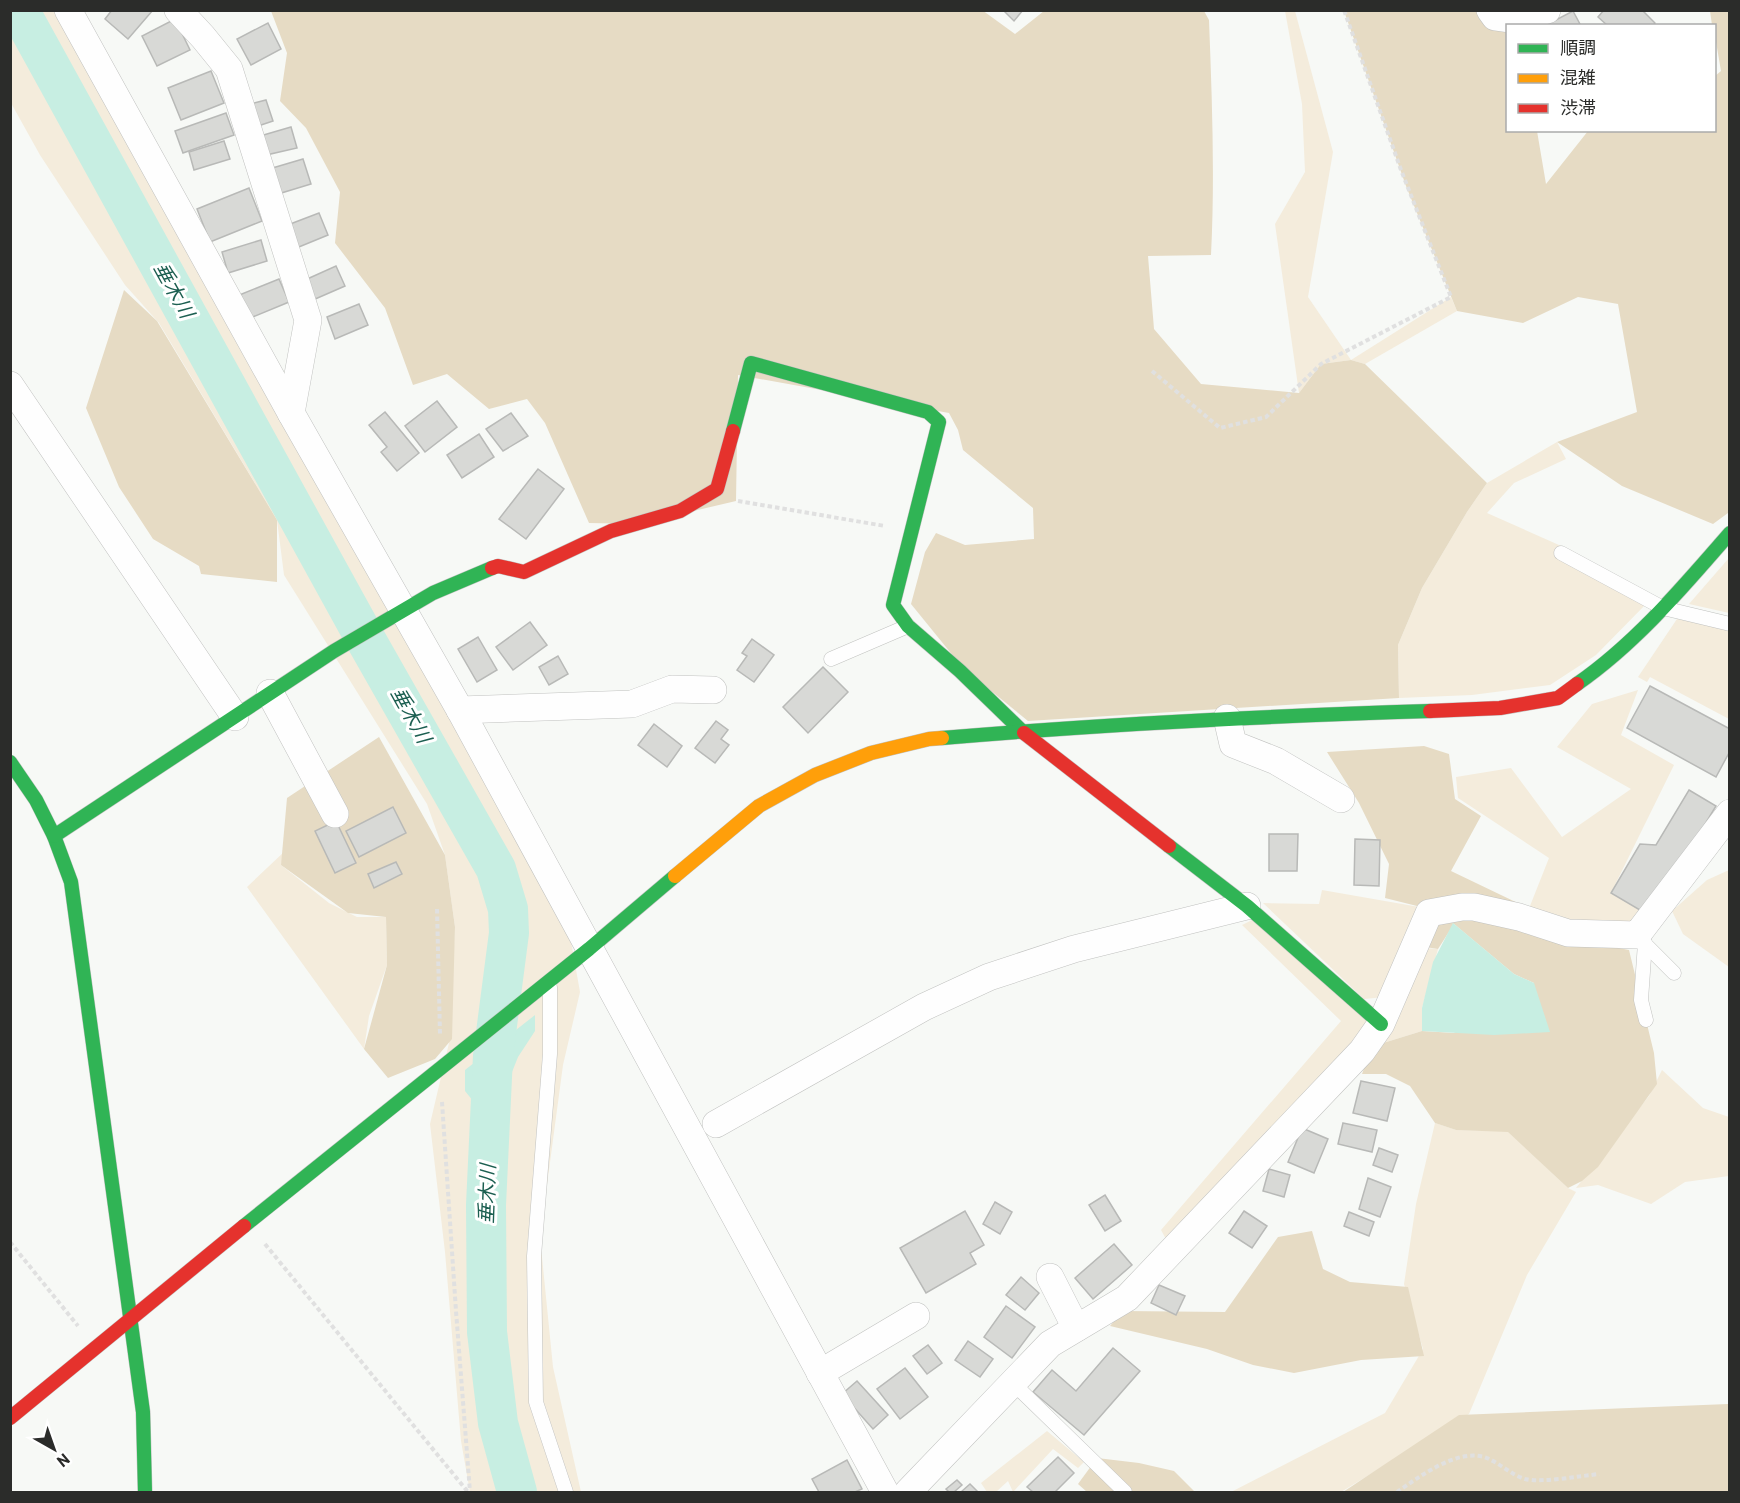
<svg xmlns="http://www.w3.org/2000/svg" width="1740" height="1503" font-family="Barlow,'Noto Sans JP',sans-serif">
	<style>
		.green { fill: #f4ecdc }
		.forest { fill: #e6dbc4 }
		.water { fill: #c7eee2 }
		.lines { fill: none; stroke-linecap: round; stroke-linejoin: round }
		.river { stroke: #c7eee2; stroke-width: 40 }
		.building { fill: #d8d9d6; stroke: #b8b9b7; stroke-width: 1.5 }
		.lane-casing { stroke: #c1c2c0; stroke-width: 15 }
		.street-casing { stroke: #c1c2c0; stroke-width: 28 }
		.fast-casing { stroke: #c1c2c0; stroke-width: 15 }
		.slow-casing { stroke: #c1c2c0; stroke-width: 15 }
		.jam-casing { stroke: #c1c2c0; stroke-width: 15 }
		.path { stroke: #e0e0e0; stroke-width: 4; stroke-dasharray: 4.5 3; stroke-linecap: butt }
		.lane { stroke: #fefefe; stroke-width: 14 }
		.street { stroke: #fefefe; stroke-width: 27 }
		.fast { stroke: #30b455; stroke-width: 14 }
		.slow { stroke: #ff9f0a; stroke-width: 14 }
		.jam { stroke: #e5322d; stroke-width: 14 }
		.labels { text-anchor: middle; stroke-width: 6; stroke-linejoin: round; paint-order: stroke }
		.water-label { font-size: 20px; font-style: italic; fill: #1c5f51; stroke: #fff }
	</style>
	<rect width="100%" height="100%" fill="#f7f9f6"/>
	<g class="green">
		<path d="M10,11H63L569,930L580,992L563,1065L540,1237L553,1367L581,1492H470L461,1441L445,1252L430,1124L449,1043L455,927L445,855L427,804L284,575L277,520L159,323L125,285L40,155L11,103Z"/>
		<path d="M1285,11H1295L1333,152L1308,297L1351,360L1451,297L1457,311L1365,364L1351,360L1321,364L1299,393L1275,224L1305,172L1302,104Z"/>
		<path d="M1557,442L1566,459L1514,483L1487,513L1568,549L1648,602L1596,655L1550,685L1472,695L1399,698L1398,645L1422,588L1467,512L1487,483Z"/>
		<path d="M1729,558V613L1689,604Z"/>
		<path d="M1677,619L1729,628V719L1650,677L1647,682L1638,677Z"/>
		<path d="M1638,690L1621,735L1674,765L1611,893L1646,913L1633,930L1526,916L1549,858L1458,798L1456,777L1511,768L1562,837L1631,789L1557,747L1592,704Z"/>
		<path d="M285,851L281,865L329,903L357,917H386L387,965L369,1016L364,1049L247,887Z"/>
		<path d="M1729,870V967L1683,934L1672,911L1707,880Z"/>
		<path d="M1322,890L1425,908L1385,997L1364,999L1263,903L1319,904Z"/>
		<path d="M1254,919L1378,1027L1172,1250L1161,1230L1341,1021L1242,925Z"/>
		<path d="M1414,947L1438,949L1422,1008V1031L1380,1044Z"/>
		<path d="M1662,1070L1703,1108L1729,1117V1176L1685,1182L1651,1204L1598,1185L1576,1188L1649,1096Z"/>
		<path d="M1435,1123L1456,1130L1508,1131L1568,1188L1576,1192L1527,1275L1469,1414L1341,1492H1231L1385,1413L1423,1349L1404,1284L1416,1204Z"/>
		<path d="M1047,1431L1084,1462L1078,1468L1053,1449L1013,1492L1008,1481L996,1492H987L981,1483Z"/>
	</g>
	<g class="forest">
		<path d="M982,10L1015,34L1044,11H1204L1209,20C1212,99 1215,176 1211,255L1148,256L1154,329L1201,384L1299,393L1321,364L1351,360L1365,364L1487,483L1467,512L1422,588L1398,645L1399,698L1028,721L963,668L911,604L925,552L936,533L965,545L1034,539L1033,508L963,450L958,430L949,413L738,375L736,501L638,524L589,523L545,423L527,399L489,409L447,374L413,385L385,308L335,243L340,192L306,128L280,101L287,53L271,11Z"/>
		<path d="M1344,11H1507L1508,130L1537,131L1546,184L1588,131L1714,130L1715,76L1721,71L1715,36L1714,26L1712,25L1710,11H1729L1728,513L1713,524L1622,486L1557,442L1637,412L1618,304L1578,297L1523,323L1457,311L1406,186Z"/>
		<path d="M124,290L157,321L277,520V582L201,574L199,566L153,539L119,487L86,408Z"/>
		<path d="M379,737L445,855L455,927L452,1039L435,1059L388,1078L364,1049L387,965L386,917L348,913L281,865L287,798Z"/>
		<path d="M1424,746L1449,754L1455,799L1481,816L1451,871L1528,908L1562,937L1629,950L1654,1053L1657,1084L1598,1167L1582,1181L1568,1188L1508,1132L1456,1130L1435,1123L1410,1086L1386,1074H1362L1369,1055L1380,1044L1422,1031L1454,1033L1534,983L1514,974L1454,924L1438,949L1419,946L1425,908L1385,898L1389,864L1359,803L1327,752Z"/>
		<path d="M1312,1231L1323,1269L1350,1282L1408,1287L1424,1356L1361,1360L1294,1373L1253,1365L1207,1349L1110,1326L1123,1311L1225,1312L1278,1237Z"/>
		<path d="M1728,1404L1729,1492H1343L1459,1415Z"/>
		<path d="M1097,1458L1139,1463L1174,1471L1195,1492H1087L1078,1484Z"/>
	</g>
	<g class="water">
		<path d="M1453,923L1514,974L1534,983L1550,1032L1494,1035L1422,1031V1008L1433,962Z"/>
		<path d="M535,1015V1031L518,1057L506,1087L499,1170L487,1168L490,1122L465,1091V1070Z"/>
	</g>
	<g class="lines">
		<path class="river" d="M19,10L366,640L496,869L508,909L509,933L493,1056L486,1205L487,1332L498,1423L517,1492"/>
	</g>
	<g class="building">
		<path d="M112,10H153L128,39L105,19Z"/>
		<path d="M1003,10H1023L1014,21Z"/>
		<path d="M1604,10H1642L1655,23L1653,26H1608L1598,17Z"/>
		<path d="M1573,11L1581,26H1549L1548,24Z"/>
		<path d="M175,19L190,50L157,66L142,36Z"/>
		<path d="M268,23L281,49L251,65L237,39Z"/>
		<path d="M211,71L224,103L181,120L168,88Z"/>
		<path d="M266,100L273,121L258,126L250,104Z"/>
		<path d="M226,113L234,135L183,153L175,131Z"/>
		<path d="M291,127L297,148L266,155L260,136Z"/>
		<path d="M224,141L230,159L194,170L189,152Z"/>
		<path d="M303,159L311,184L278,194L269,169Z"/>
		<path d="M249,188L262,221L210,242L197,209Z"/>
		<path d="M319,213L328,235L294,249L285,226Z"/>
		<path d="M261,240L267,261L228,273L222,252Z"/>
		<path d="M336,266L345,286L313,300L305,280Z"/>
		<path d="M279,279L289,302L248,319L237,296Z"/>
		<path d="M359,304L368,325L335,339L327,317Z"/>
		<path d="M437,401L457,427L425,452L405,426Z"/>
		<path d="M385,412L419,453L397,471L381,452L387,447L369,425Z"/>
		<path d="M511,413L528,436L503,451L486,429Z"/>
		<path d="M479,434L494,457L462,478L447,455Z"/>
		<path d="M538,469L564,489L526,539L499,519Z"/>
		<path d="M530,622L547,645L513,670L496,647Z"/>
		<path d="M478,637L497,670L477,682L458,649Z"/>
		<path d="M752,639L774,655L754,682L737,670L747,656L742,653Z"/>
		<path d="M558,656L568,674L549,685L539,667Z"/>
		<path d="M823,667L848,692L808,733L783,707Z"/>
		<path d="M1650,686L1730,729V751L1716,777L1627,728Z"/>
		<path d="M716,721L728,730L721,739L729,745L715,763L695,748Z"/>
		<path d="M654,724L682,746L667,767L638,745Z"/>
		<path d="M1689,790L1716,806L1650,916L1611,893L1640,844L1656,845Z"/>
		<path d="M393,807L406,833L359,857L346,831Z"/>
		<path d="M336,821L356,863L335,873L315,831Z"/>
		<path d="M1269,834H1298L1297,871H1269Z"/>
		<path d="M1355,839L1380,840L1379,886L1354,885Z"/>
		<path d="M396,862L402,874L374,888L368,874Z"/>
		<path d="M1361,1081L1395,1088L1387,1121L1353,1113Z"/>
		<path d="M1343,1123L1377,1130L1372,1152L1338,1144Z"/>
		<path d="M1302,1128L1328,1139L1314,1173L1288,1162Z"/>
		<path d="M1379,1148L1398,1155L1392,1172L1373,1165Z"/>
		<path d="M1269,1169L1290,1175L1284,1197L1263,1191Z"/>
		<path d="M1368,1178L1391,1187L1380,1217L1359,1209Z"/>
		<path d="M1105,1195L1121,1221L1105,1231L1089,1205Z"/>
		<path d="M995,1202L1012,1212L1000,1234L983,1224Z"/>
		<path d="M965,1211L984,1245L970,1253L976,1264L926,1293L900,1248Z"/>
		<path d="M1244,1211L1267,1226L1252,1248L1229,1233Z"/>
		<path d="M1349,1212L1374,1222L1369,1236L1344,1226Z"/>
		<path d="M1114,1244L1132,1265L1093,1299L1075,1278Z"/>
		<path d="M1021,1277L1039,1293L1025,1310L1006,1295Z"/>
		<path d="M1159,1285L1185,1296L1176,1315L1151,1303Z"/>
		<path d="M1006,1306L1035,1327L1012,1358L984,1337Z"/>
		<path d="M968,1341L993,1359L980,1377L955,1360Z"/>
		<path d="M928,1345L942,1363L927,1374L913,1356Z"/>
		<path d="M1113,1348L1140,1371L1084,1435L1033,1392L1052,1370L1076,1391Z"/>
		<path d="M905,1368L928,1397L900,1419L877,1389Z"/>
		<path d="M857,1381L888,1415L873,1429L842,1394Z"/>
		<path d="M1058,1457L1074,1473L1055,1492H1033L1027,1487Z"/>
		<path d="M847,1460L862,1489L855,1492H819L812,1479Z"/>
		<path d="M957,1480L962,1485L954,1492H949L946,1489Z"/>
		<path d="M970,1484L978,1492H961Z"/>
	</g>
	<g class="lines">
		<g class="lane-casing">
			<g id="lane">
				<path d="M1561,553L1663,608L1730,624"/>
				<path d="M831,659L908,626"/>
				<path d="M1642,941L1674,973"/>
				<path d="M1645,943L1641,1000L1646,1020"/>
				<path d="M550,987V1054L534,1256L536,1402L566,1492"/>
				<path d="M1013,1383L1125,1492"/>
			</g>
		</g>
		<g class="street-casing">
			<g id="street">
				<path d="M68,10L291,413"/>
				<path d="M178,10L203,37L229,69L308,320L291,413L460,710L885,1492"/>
				<path d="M1490,10L1495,17L1516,20L1547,10"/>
				<path d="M10,385L235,717"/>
				<path d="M270,693L335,814"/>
				<path d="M460,710L632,704L672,689L713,690"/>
				<path d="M1227,718L1233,744L1276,761L1341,799"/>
				<path d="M716,1124L924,1007L989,977L1074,949L1247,906"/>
				<path d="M1050,1277L1076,1328"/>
				<path d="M820,1373L916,1316"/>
				<path d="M908,1492L1050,1344L1127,1298L1362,1051L1381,1024L1429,913L1462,907H1474L1519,917L1568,933L1637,935L1730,813"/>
			</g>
		</g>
		<g class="fast-casing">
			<g id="fast">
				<path d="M733,431L751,363L928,412L939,422L893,605L908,626L960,671L1024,733"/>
				<path d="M1577,684C1636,643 1683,587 1730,533"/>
				<path d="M942,738C1105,724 1267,716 1430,711"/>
				<path d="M10,762L36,800L54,836L71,882L143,1412L145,1492"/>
				<path d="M54,836L334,651L433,593L492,568"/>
				<path d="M1169,846L1247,906L1381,1024"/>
				<path d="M244,1226L589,949L675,876"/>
			</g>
		</g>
		<g class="slow-casing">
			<path id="slow" d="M675,876L759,806L815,775L871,753L929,739L942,738"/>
		</g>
		<g class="jam-casing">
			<g id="jam">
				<path d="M492,568L498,566L524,572L611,531L680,511L717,489L733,431"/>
				<path d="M1430,711L1500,708L1558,698L1577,684"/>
				<path d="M1024,733L1169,846"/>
				<path d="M10,1418L244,1226"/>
			</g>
		</g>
		<g class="path">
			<path d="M1152,371L1220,428L1266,417L1321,364L1451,297L1401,170L1344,10"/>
			<path d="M738,501L885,526"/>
			<path d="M437,909L440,1034"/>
			<path d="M442,1102L456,1311L470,1492"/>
			<path d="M10,1242L78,1326"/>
			<path d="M265,1244L468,1492"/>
			<path d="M1397,1492C1419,1477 1456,1449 1484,1457C1499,1462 1511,1475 1525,1479C1542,1483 1580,1476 1599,1474"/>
		</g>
		<use href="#lane" class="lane"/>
		<use href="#street" class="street"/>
		<use href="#fast" class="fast"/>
		<use href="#slow" class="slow"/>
		<use href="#jam" class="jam"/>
	</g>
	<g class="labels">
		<g class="water-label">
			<text transform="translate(174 290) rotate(61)" y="7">垂木川</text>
			<text transform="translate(411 715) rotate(61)" y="7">垂木川</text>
			<text transform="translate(487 1194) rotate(-88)" y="7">垂木川</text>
		</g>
	</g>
	<rect width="1740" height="1503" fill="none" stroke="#2b2c2a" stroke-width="24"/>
	<rect x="1506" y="24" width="210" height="108" fill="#ffffff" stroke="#aaabaa" stroke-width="1.5"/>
	<rect x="1518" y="44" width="30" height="9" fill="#30b455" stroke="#aaabaa" stroke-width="1.5"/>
	<text x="1560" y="54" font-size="18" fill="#2b2c2a">順調</text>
	<rect x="1518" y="74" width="30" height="9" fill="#ff9f0a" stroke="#aaabaa" stroke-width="1.5"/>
	<text x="1560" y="84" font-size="18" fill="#2b2c2a">混雑</text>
	<rect x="1518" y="104" width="30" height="9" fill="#e5322d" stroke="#aaabaa" stroke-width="1.5"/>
	<text x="1560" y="114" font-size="18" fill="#2b2c2a">渋滞</text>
	<g transform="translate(54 1449) rotate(140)" stroke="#ffffff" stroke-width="4.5" paint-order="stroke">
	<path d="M0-4.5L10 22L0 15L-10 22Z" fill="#2b2c2a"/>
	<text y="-9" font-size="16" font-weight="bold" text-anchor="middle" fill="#2b2c2a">N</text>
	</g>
</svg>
